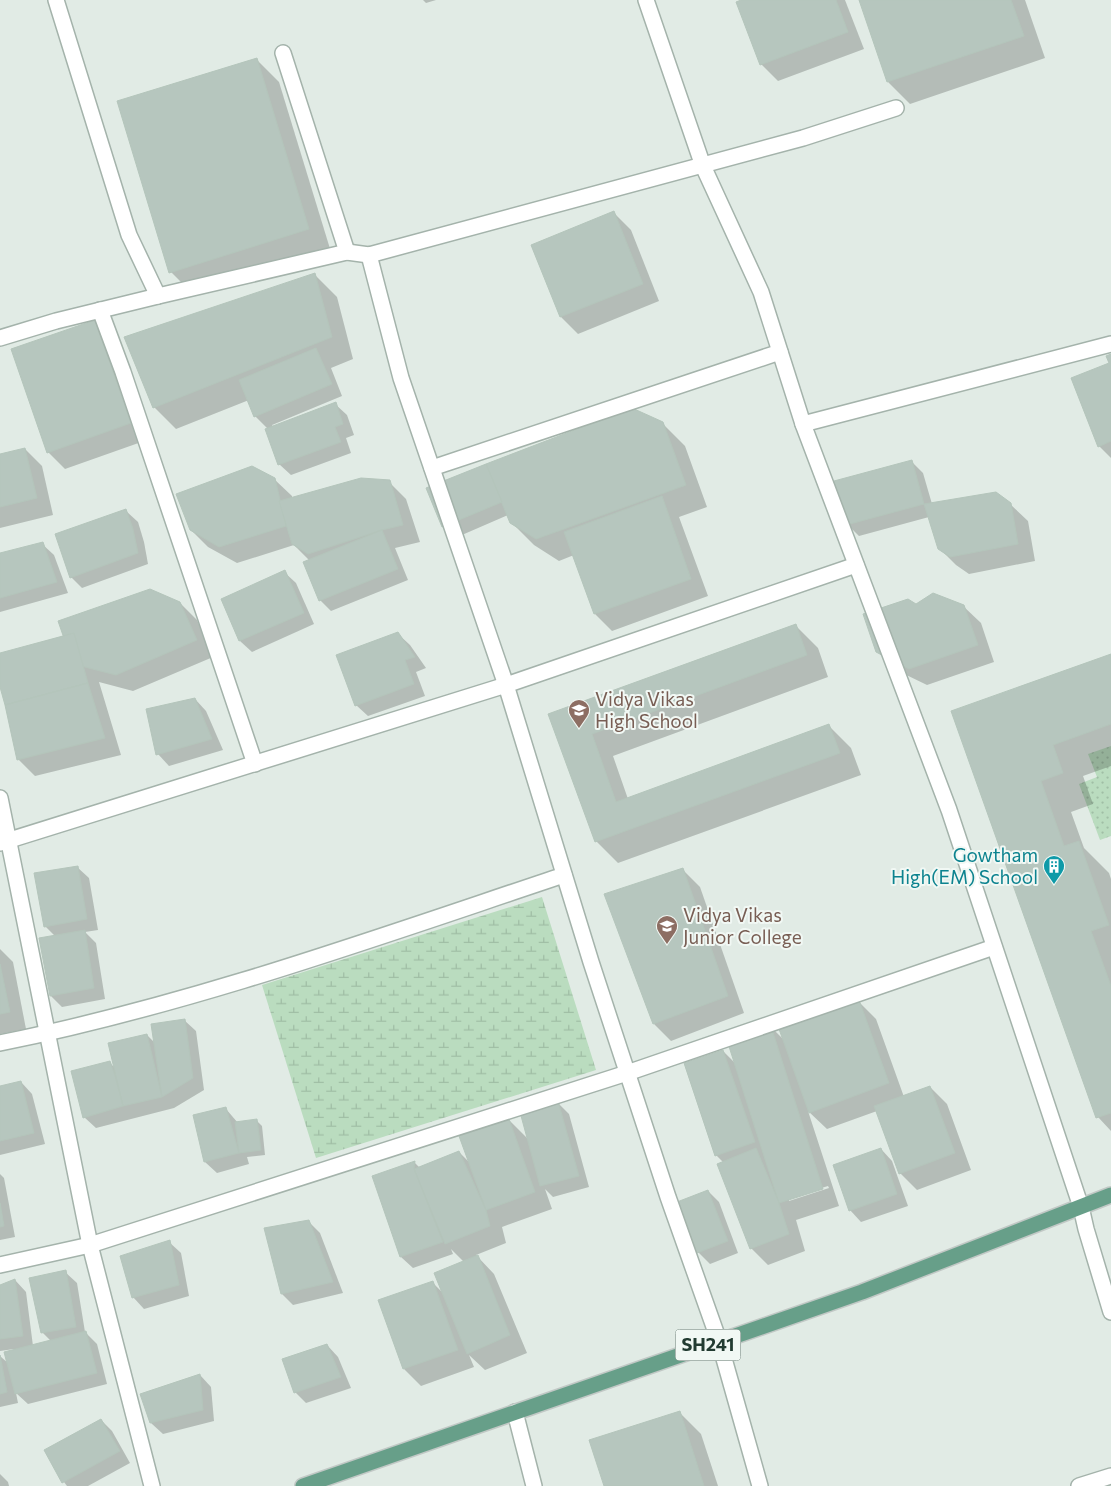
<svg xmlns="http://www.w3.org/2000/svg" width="1111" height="1486" font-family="Commissioner,sans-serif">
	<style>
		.wetland { fill: url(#wetland-marsh) }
		.park { fill: url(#park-dots) }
		.shadow { fill: #0003; fill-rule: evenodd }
		.building { fill: #b6c6be; stroke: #b4c5bb }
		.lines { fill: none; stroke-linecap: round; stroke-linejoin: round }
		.minor-casing { stroke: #a4b3ab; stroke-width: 18 }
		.major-casing { stroke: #c1c8c5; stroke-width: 18 }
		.minor { stroke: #fff; stroke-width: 15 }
		.major { stroke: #679f89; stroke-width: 15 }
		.labels { text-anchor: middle; stroke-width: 4; stroke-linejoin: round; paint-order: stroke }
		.shield { fill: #f1f8f4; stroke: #60746c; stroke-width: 1 }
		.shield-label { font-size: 18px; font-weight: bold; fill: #223b31 }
		.education-label { font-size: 19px; fill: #785e54; stroke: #f1f8f4; text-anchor: start }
		.culture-label { font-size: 19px; fill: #0d838f; stroke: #f1f8f4; text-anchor: end }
	</style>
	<defs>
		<pattern id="wetland-marsh" width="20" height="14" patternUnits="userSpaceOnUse" patternTransform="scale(1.25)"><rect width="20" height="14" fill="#badcbf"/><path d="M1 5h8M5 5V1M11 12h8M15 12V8" fill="none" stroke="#a0bea5"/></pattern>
		<pattern id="park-dots" width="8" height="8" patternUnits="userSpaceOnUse" patternTransform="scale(1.25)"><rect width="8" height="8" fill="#badcbf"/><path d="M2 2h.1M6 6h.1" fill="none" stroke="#a0bea5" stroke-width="1.8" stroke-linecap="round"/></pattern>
	</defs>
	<rect width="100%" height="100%" fill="#e1ebe5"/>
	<path class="wetland" d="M542,897L596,1070L316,1158L262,985Z"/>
	<path class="park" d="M1111,746V836L1100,840L1079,784L1097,777L1088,754Z"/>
	<g class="shadow">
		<path d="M423,0H436L426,3Z"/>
		<path d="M745,0H845L864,49L778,81L761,64Z"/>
		<path d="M860,0H1025L1045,58L910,104L888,82Z"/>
		<path d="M256,59L279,82L331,252L193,294L171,272Z"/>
		<path d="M614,213L631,230L659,301L578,334L561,317L532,246Z"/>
		<path d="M315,275L337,297L353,359L331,368L342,396L272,425L273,427L335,404L347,415L354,435L346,438L351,453L291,475L279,464L268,429L255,416L249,400L176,429L154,407Z"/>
		<path d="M95,321L112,338L147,440L65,469L48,452Z"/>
		<path d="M1111,356V458L1099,446Z"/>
		<path d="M662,423L685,446L707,507L679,517L708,596L612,631L595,614L574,555L559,561L534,545L511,522L508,515L455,538L443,526Z"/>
		<path d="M25,449L42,466L53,515L0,528V455Z"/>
		<path d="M912,462L923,473L932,504H1010L1028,521L1035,561L969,574L956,565L939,548L929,517L859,536L848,525Z"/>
		<path d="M274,479L292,496V499L389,482L406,499L420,542L395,548L408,580L331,611L320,600L309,560L294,545L237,563L208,547L191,530Z"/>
		<path d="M126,511L138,522L144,542L148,564L82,588L71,577Z"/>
		<path d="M42,544L54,555L68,593L0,612V554Z"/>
		<path d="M284,572L296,583L314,624L252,652L240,641L222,599Z"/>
		<path d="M180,603L197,620L213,657L133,691L99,682L121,755L35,776L18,759L0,682V654Z"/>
		<path d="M916,606H963L981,623L994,662L927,685L894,669L877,651Z"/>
		<path d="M795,625L818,648L828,677L613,756L628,799L829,726L851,748L861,775L618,863L596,841L550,715Z"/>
		<path d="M398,634L410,645L426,668L416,672L425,696L368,716L356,705Z"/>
		<path d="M1111,655V766L1083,776L1093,804L1071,812L1084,848L1109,873L1111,879V1131L1098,1117L953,712Z"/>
		<path d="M195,699L206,711L223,750L169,766L158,754Z"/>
		<path d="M77,867L89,878L98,930L85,932L96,943L105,999L62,1007L51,996L55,936L45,926Z"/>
		<path d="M683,870L700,887L744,1013L671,1041L654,1024L606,895Z"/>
		<path d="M0,949L13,962L26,1029L0,1034Z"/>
		<path d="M859,1002L876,1019L904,1097L930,1087L947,1104L971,1170L917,1190L900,1173L877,1111L827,1129L808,1111L839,1206L796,1220L805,1251L768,1265L751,1248L723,1162L716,1155L723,1051L736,1064L769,1025L784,1040ZM828,1186L829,1188L789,1201V1198Z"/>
		<path d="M184,1020L196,1031L204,1090L174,1108L96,1128L84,1117L109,1062L115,1068L147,1035L156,1044Z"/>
		<path d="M21,1082L32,1094L45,1144L0,1155V1088Z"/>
		<path d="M558,1103L569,1114L589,1187L553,1197L545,1189L552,1209L502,1227L506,1243L476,1255L494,1274L527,1353L485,1370L469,1355L474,1367L421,1386L404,1369L433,1283L443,1293L464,1262L451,1249L453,1254L413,1268L401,1257L414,1162L420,1168L459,1152L471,1164L509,1120L529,1140Z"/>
		<path d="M226,1109L238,1123L257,1121L262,1126L265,1155L247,1157L249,1164L217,1173L205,1162Z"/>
		<path d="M881,1149L892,1161L908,1206L861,1222L850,1210Z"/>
		<path d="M0,1174L4,1178L15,1237L0,1240Z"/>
		<path d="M708,1191L719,1202L738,1253L710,1264L698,1252Z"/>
		<path d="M309,1222L320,1233L343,1293L293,1305L282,1294Z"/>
		<path d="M169,1242L181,1253L189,1296L144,1309L133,1297Z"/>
		<path d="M65,1272L77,1283L85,1332L97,1344L107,1384L28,1404L16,1393L18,1403L0,1407V1356L9,1364L14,1351V1349L0,1351V1287L15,1280L26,1292L33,1346L51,1341L42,1332Z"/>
		<path d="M327,1345L338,1357L351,1388L306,1403L295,1392Z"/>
		<path d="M200,1375L211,1387L214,1421L163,1434L151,1423Z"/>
		<path d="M679,1412L701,1434L718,1486H606Z"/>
		<path d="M101,1420L112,1431L130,1463L88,1486H67L64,1482Z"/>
		<path d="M0,1474L8,1482L9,1486H0Z"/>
	</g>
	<g class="building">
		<path d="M741,0H836L848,32L760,65L736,2Z"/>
		<path d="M859,0H1011L1024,36L887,82Z"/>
		<path d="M257,58L309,229L169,273L117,101Z"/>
		<path d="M614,211L643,284L560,317L531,245Z"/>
		<path d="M315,273L332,337L153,408L124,337Z"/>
		<path d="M95,320L131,423L47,453L11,349Z"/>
		<path d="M316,348L332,384L254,417L239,380Z"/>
		<path d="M1111,354V441L1098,447L1071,378L1109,363L1106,356Z"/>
		<path d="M336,402L343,424L335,427L341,442L278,465L265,429Z"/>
		<path d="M632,408L663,422L686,485L536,539L510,523L486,464Z"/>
		<path d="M25,448L37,498L0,507V454Z"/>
		<path d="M912,460L924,504L846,525L834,481Z"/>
		<path d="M486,464L502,502L442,527L426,488Z"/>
		<path d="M252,466L275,478L286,526L219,547L190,530L176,494Z"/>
		<path d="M361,478L390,480L403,525L382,530L308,554L292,544L279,501Z"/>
		<path d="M996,492L1011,503L1018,544L950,557L938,549L924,504Z"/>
		<path d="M662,496L691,579L594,614L564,532Z"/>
		<path d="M126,509L133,529L138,553L70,578L55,534Z"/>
		<path d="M382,530L398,569L319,601L303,562Z"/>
		<path d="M43,542L57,582L0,598V553Z"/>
		<path d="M285,570L304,613L239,641L221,599Z"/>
		<path d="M150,589L180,602L197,640L116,675L73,664L58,621Z"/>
		<path d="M933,593L964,605L978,645L909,669L876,652L863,614L908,599L916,604Z"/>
		<path d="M796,624L807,655L592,734L616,802L829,724L840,753L595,842L548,714Z"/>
		<path d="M398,632L415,657L405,660L414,684L355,706L336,655Z"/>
		<path d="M74,633L88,683L5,705L0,687V653Z"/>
		<path d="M1111,654V724L1053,745L1063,773L1041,781L1064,846L1079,841L1109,925L1091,931L1111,986V1113L1096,1118L951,711Z"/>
		<path d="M88,683L105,738L17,760L5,705Z"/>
		<path d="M195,698L212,739L156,755L146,709Z"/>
		<path d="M78,866L87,919L44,927L34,873Z"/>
		<path d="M683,868L728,996L653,1024L604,894Z"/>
		<path d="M85,930L94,988L50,996L39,938Z"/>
		<path d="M0,964L10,1012L0,1014Z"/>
		<path d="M859,1000L889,1083L809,1113L779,1029Z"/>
		<path d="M185,1019L193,1078L162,1097L151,1024Z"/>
		<path d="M770,1023L823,1189L779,1203L726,1037Z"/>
		<path d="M147,1034L162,1097L123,1106L108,1043Z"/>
		<path d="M723,1050L755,1142L715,1156L684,1063Z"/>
		<path d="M110,1061L115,1075L123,1106L83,1118L71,1071Z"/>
		<path d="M21,1081L34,1133L0,1141V1086Z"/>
		<path d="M930,1086L955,1153L899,1174L874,1106Z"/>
		<path d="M558,1101L579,1176L540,1186L520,1112Z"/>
		<path d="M226,1107L239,1153L204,1162L193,1115Z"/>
		<path d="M257,1119L261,1150L239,1153L235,1122Z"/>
		<path d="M509,1119L535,1192L486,1210L459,1136Z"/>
		<path d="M756,1148L779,1203L789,1234L750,1249L717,1164Z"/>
		<path d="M881,1148L897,1194L849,1211L833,1165Z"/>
		<path d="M459,1151L486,1210L490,1226L445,1244L414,1169Z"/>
		<path d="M415,1161L414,1169L443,1242L400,1257L372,1176Z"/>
		<path d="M708,1190L728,1241L697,1253L677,1202Z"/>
		<path d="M0,1203L4,1226L0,1227Z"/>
		<path d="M309,1220L333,1282L281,1294L264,1228Z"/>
		<path d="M170,1240L179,1285L132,1298L120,1256Z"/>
		<path d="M478,1255L510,1335L467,1354L434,1273Z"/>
		<path d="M66,1270L76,1327L41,1333L29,1278Z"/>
		<path d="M15,1279L23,1336L0,1339V1285Z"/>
		<path d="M433,1281L458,1350L403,1369L378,1300Z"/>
		<path d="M86,1331L97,1373L15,1394L4,1352Z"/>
		<path d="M327,1344L341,1377L294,1393L282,1359Z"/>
		<path d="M0,1355L7,1392L0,1394Z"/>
		<path d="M200,1374L203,1410L150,1423L140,1394Z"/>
		<path d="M680,1411L704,1486H604L589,1440Z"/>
		<path d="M101,1419L120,1451L62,1483L44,1450Z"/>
	</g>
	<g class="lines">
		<g class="minor-casing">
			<g id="minor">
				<path d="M56,0L129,235L158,296L347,252L369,255L803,138L896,108"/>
				<path d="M646,0L703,166L761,292L803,424L949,810L1081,1207L1086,1229L1111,1312"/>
				<path d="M283,53L347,252"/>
				<path d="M369,255L401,378L506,685L591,962L668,1197L719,1341L760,1486"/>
				<path d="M100,310L123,372L255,764"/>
				<path d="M0,338L56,321L158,296"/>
				<path d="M803,424L1111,344"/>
				<path d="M432,468L780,352"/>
				<path d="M0,798L90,1245L152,1486"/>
				<path d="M0,843L506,685L856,565"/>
				<path d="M0,1043C193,1004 378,937 564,875"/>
				<path d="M0,1265L90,1245L627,1073L994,947"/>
				<path d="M515,1412L534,1486"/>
				<path d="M1079,1486L1111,1476"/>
			</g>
		</g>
		<g class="major-casing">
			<path id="major" d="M303,1486L862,1292L1111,1195"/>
		</g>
		<use href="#minor" class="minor"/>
		<use href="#major" class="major"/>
	</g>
	<defs>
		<g id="school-pin" transform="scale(1.125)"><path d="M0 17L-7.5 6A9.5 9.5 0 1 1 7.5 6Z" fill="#8d6e63" stroke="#f1f8f4"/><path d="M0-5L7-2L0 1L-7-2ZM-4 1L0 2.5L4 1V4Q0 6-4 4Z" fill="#fff"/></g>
		<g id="building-pin" transform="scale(1.125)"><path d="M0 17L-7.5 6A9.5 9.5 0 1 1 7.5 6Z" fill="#0f9aa8" stroke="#f1f8f4"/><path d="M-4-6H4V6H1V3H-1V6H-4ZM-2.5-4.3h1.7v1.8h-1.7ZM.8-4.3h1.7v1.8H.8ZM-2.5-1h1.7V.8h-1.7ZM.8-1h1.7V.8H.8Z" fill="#fff"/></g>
		<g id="university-pin" transform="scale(1.125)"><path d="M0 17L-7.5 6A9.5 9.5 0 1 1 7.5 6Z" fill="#8d6e63" stroke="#f1f8f4"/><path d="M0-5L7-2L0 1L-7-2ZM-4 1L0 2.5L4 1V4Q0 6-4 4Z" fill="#fff"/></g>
	</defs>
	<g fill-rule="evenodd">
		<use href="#school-pin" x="579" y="710"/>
		<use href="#building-pin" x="1054" y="866"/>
		<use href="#university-pin" x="667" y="926"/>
	</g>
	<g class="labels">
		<rect class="shield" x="675.5" y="1329.5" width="65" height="31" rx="4"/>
		<g class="shield-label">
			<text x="708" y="1351">SH241</text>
		</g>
		<g class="education-label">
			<text x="595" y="706">Vidya Vikas<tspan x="595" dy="22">High School</tspan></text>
			<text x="683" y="922">Vidya Vikas<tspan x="683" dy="22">Junior College</tspan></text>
		</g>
		<g class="culture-label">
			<text x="1038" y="862">Gowtham<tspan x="1038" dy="22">High(EM) School</tspan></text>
		</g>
	</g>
</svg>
